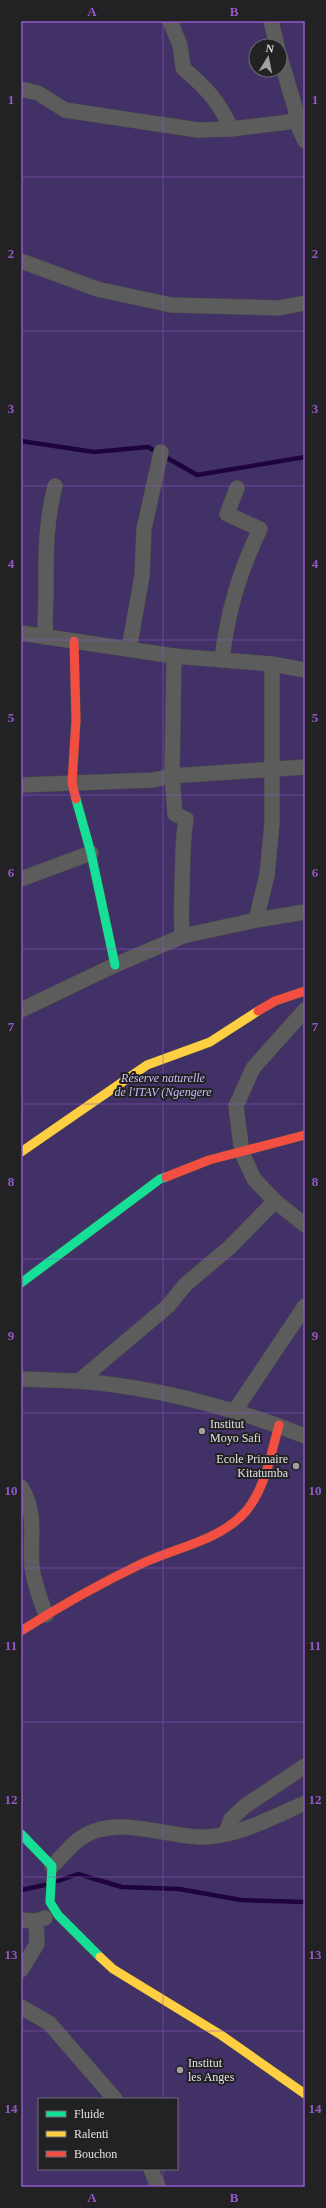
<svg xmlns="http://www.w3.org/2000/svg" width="326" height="2208" font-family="'Times New Roman',serif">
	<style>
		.green { fill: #423166; fill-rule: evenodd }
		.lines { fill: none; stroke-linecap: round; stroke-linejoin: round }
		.stream { stroke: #1d043d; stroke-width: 4.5 }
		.street-casing { stroke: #4a494a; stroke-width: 16 }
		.fast-casing { stroke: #4a494a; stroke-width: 10 }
		.slow-casing { stroke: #4a494a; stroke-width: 10 }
		.jam-casing { stroke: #4a494a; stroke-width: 10 }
		.street { stroke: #5c5c5c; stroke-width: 15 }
		.fast { stroke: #16e098; stroke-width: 9 }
		.slow { stroke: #ffcf43; stroke-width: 9 }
		.jam { stroke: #f24e42; stroke-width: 9 }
		.grid { fill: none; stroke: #9459c8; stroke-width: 1; stroke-opacity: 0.55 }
		.poi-dot { fill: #a2a1a2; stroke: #222124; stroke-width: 1.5 }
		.labels { text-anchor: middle; stroke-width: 4; stroke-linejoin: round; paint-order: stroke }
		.park-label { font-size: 12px; font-style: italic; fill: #cbbcf8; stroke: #222124 }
		.poi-label { font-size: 12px; fill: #e1e0e2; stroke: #222124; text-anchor: start }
		.neatline { fill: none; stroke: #9459c8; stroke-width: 1.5 }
		.grid-label { font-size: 13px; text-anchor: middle; font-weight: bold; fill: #9459c8 }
	</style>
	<rect width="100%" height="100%" fill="#2c2c2c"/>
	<path class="green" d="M21,21H305V2187H21ZM256,46H280V70H256ZM39,2099H177V2169H39Z"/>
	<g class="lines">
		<g class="stream">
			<path d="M21,441L94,452L148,447L197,475L305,457"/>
			<path d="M58,1881L78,1874L122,1887L179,1889L241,1900L305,1902"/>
			<path d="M21,1890L45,1885"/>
		</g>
		<g class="street-casing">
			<g id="street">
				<path d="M170,21L180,45L183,68C205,87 220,102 231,129"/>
				<path d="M271,21L277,46"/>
				<path d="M280,57L296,111V121L305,141"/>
				<path d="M21,89L38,93L65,110L198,130L231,129L305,120"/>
				<path d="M21,261L97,289L171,305L279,308L305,303"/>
				<path d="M21,633L174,656L272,664L305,670"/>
				<path d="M46,637C44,622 46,609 46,594C46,553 45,527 55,486"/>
				<path d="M129,649L142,576L144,529L161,452"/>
				<path d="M174,656L172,776L175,814L186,819C182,842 183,864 182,887C182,904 180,920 183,936"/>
				<path d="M222,660C227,613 239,572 260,529L227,514L237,488"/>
				<path d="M21,785L153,780L172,776L305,767"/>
				<path d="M21,879L91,853"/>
				<path d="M256,920L267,875L272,823V664"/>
				<path d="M21,1010L115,965L183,936L256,920L305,912"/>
				<path d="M305,1010L253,1068L236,1106L242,1153L254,1179L275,1201L305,1225"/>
				<path d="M21,1379C52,1380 84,1380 115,1385C176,1393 248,1413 305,1436"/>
				<path d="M79,1381L168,1306L185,1285L230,1247L275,1201"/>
				<path d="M234,1412L305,1306"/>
				<path d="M21,1487C38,1515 29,1537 32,1567C34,1583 40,1599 46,1615"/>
				<path d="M226,1833L231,1819L245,1806L305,1766"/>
				<path d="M52,1866C61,1858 69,1847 78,1840C113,1813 161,1836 201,1837C237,1837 273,1817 305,1803"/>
				<path d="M21,1920L36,1921L45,1918"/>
				<path d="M21,1970L37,1944L36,1921"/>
				<path d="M21,2007L49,2023L115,2099"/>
				<path d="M151,2169L158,2187"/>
			</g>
		</g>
		<g class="fast-casing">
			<g id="fast">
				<path d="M76,799L91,853L115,965"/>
				<path d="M21,1283L160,1179L166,1177"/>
				<path d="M21,1834L52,1866L50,1902L58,1915L100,1957"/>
			</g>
		</g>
		<g class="slow-casing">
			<g id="slow">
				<path d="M21,1152L147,1065L210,1042L258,1011"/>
				<path d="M100,1957L113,1969L221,2035L305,2094"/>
			</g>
		</g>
		<g class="jam-casing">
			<g id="jam">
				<path d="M74,641L76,720L72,783L76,799"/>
				<path d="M258,1011L275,1001L305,991"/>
				<path d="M166,1177L209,1160L305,1135"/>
				<path d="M21,1631C60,1606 101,1583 143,1563C177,1547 222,1540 247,1510C266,1486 271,1453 279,1425"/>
			</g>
		</g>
		<use href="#street" class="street"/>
		<use href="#fast" class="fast"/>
		<use href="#slow" class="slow"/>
		<use href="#jam" class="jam"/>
	</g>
	<path class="grid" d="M163,21V2099M21,177H305M21,331H305M21,486H305M21,640H305M21,795H305M21,949H305M21,1104H305M21,1259H305M21,1413H305M21,1568H305M21,1722H305M21,1877H305M21,2031H305M163,2169V2187"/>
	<g class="poi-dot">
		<circle cx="202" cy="1431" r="4"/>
		<circle cx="296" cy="1466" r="4"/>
		<circle cx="180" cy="2070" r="4"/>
	</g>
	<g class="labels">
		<g class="park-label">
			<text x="163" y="1082">Réserve naturelle<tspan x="163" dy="14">de l'ITAV (Ngengere</tspan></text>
		</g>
		<g class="poi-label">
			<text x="210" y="1428">Institut<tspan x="210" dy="14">Moyo Safi</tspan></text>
			<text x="288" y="1463" text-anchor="end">Ecole Primaire<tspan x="288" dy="14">Kitatumba</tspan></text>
			<text x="188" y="2067">Institut<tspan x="188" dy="14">les Anges</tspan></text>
		</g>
	</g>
	<rect width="326" height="2208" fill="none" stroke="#222124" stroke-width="44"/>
	<rect x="38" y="2098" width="140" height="72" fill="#222124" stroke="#6e6d70"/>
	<rect x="46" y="2111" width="20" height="6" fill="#16e098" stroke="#6e6d70"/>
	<text x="74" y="2118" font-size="12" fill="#e1e0e2">Fluide</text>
	<rect x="46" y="2131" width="20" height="6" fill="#ffcf43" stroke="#6e6d70"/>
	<text x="74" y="2138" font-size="12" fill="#e1e0e2">Ralenti</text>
	<rect x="46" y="2151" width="20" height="6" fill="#f24e42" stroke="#6e6d70"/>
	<text x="74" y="2158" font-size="12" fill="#e1e0e2">Bouchon</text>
	<g transform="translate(268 58) rotate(10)"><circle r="19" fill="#222124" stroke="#6e6d70"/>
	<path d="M0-3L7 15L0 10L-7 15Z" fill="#a2a1a2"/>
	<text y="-6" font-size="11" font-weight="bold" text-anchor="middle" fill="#e1e0e2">N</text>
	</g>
	<rect x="22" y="22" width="282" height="2164" class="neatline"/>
	<g class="grid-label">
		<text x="92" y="16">A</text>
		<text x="234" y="16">B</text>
		<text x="11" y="104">1</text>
		<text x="315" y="104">1</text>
		<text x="11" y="258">2</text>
		<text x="315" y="258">2</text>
		<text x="11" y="413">3</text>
		<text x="315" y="413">3</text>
		<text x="11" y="568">4</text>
		<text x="315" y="568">4</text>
		<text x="11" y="722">5</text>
		<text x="315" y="722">5</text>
		<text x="11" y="877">6</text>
		<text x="315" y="877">6</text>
		<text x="11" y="1031">7</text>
		<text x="315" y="1031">7</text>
		<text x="11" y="1186">8</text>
		<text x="315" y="1186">8</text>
		<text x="11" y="1340">9</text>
		<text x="315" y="1340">9</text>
		<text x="11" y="1495">10</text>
		<text x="315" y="1495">10</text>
		<text x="11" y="1650">11</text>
		<text x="315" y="1650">11</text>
		<text x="11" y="1804">12</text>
		<text x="315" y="1804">12</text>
		<text x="11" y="1959">13</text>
		<text x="315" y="1959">13</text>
		<text x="11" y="2113">14</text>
		<text x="315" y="2113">14</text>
		<text x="92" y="2202">A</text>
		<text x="234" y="2202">B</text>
	</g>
</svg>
